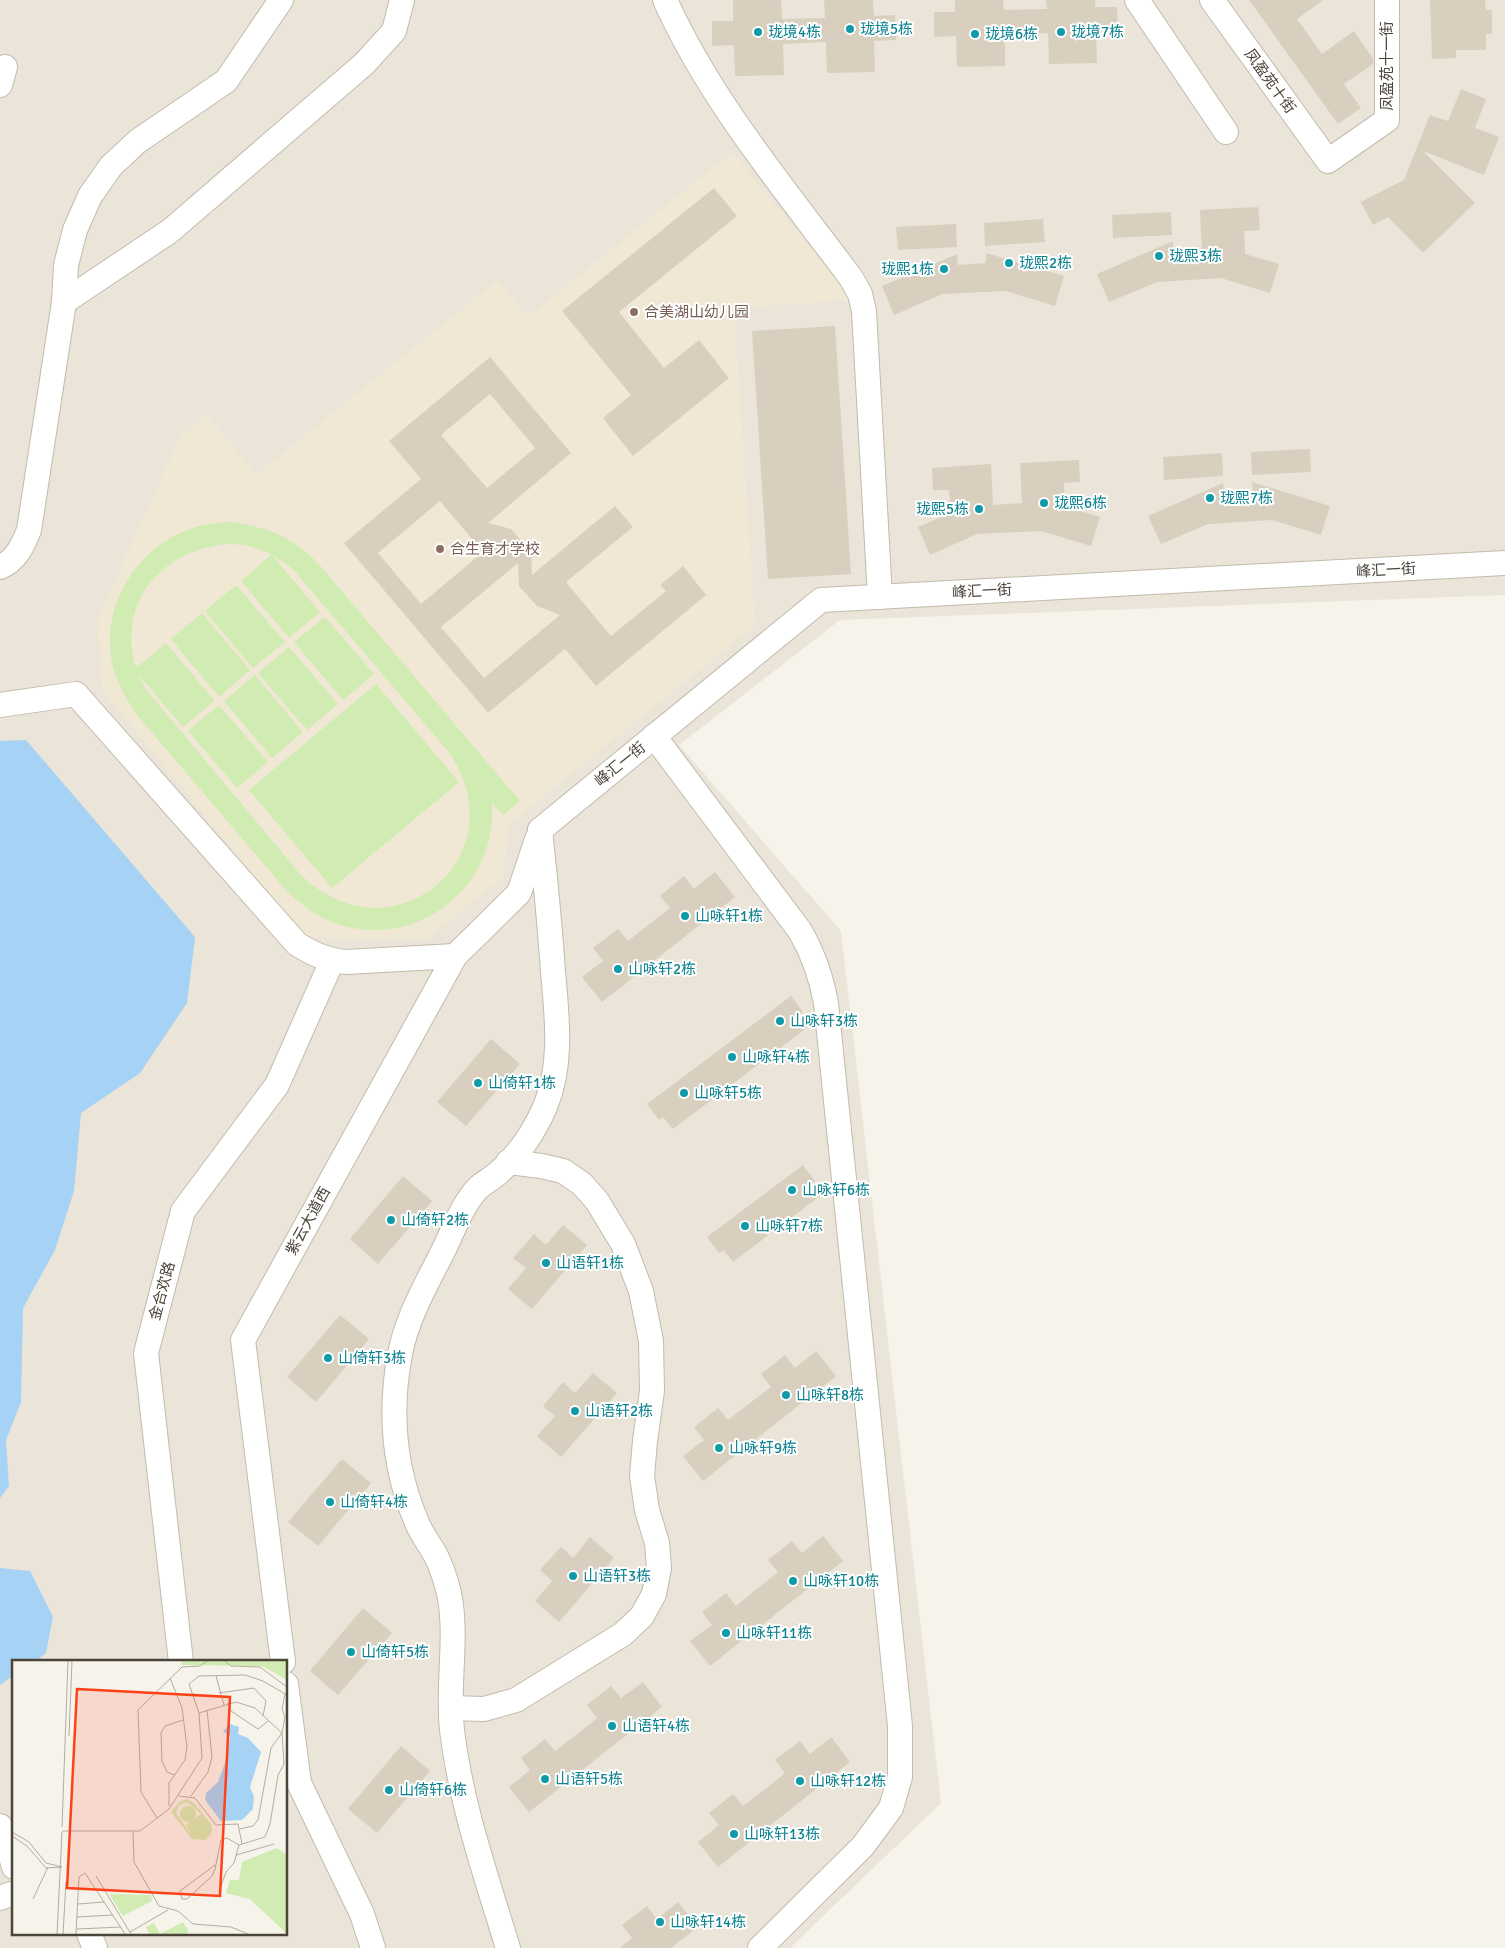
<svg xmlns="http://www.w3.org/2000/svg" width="1505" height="1948" font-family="Signika,'Noto Sans SC',sans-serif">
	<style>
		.residential { fill: #eae5d8; fill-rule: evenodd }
		.education { fill: #f0e8d4 }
		.green { fill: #d0ecb2; fill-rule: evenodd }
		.water { fill: #a5d2f5 }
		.building { fill: #d8cfbf; fill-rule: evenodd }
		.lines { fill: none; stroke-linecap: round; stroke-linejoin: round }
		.minor-casing { stroke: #c2bbac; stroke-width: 26 }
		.minor { stroke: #fff; stroke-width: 24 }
		.culture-dot { fill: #0f9aa8; stroke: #fff; stroke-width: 2 }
		.education-dot { fill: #8d6e63; stroke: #fff; stroke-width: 2 }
		.labels { text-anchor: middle; stroke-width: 4; stroke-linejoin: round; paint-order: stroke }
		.culture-label { font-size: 15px; fill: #0d838f; stroke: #fff; text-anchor: start }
		.street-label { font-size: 15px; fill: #4b4438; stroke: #fff }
		.education-label { font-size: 15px; fill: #785e54; stroke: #fff; text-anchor: start }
		.inset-road { fill: none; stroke: #b2ada3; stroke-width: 1 }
		.view { fill: #ff4118; fill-opacity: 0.15; stroke: #ff4118; stroke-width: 2.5 }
		.inset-edge { fill: none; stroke: #4b4438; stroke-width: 2.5 }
	</style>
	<rect width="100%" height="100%" fill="#f6f3eb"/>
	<path class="residential" d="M0,0H1505V595L840,620L679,745L841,931L941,1803L790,1948H0ZM14,1662H286V1934H14Z"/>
	<path class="education" d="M732,152L853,300L734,308L755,625L509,824L503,877L426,940L305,937L102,690L97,620L180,437L207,415L256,475L498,280L528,317Z"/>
	<g class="green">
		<path d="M228,522C267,526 291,536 318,563L520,801L503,815L492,803C498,888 415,952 334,923C315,916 299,903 285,889L137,715C130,704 123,694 118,682C93,622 128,553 187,530C200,525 214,523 228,522ZM228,544L245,545L272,554L241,581L289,638L320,612L272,555L290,566L448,751C522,857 391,964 300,874L145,688L138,674L183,727L215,701L166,643L136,668C116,602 163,549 228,544Z"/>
		<path d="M236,585L285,642L253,668L205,611Z"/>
		<path d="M202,613L250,670L219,697L171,639Z"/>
		<path d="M325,617L374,674L343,700L294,642Z"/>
		<path d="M289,647L338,704L307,730L258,673Z"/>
		<path d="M255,675L303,732L272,758L224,701Z"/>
		<path d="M376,684L459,782L332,888L249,790Z"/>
		<path d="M219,705L268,762L237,788L188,731Z"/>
	</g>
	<g class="water">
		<path d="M26,740L195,937L187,1003L140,1073L81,1113L74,1191L55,1250L23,1308L21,1402L6,1440L9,1486L0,1498V741Z"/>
		<path d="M0,1568L30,1571L53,1617L46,1653L34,1662H14V1675L0,1685Z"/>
	</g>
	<g class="building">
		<path d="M733,0H781L782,19L825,18L824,0H873L874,16L895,15L896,40L874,41L875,72L827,73L826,42L804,43L783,44L784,75L735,76L734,45L712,46V21H733Z"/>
		<path d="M955,0H1003L1004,10L1047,9L1046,0H1095V7H1117L1118,31H1096L1097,63L1049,64L1048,33L1026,34H1005V66L957,67L956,36L934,37V12H955Z"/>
		<path d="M1249,0H1323L1297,19L1322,54L1354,31L1373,59V64L1344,84L1361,108L1338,124Z"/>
		<path d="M1430,0H1485L1486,10H1492V34H1486V50H1456V58L1432,59Z"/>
		<path d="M1461,89L1486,99L1475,128L1499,137L1484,175L1423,151L1475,203L1423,253L1388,217L1373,225L1361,202L1404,180L1430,115L1448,121Z"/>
		<path d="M714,188L737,216L619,312L664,368L699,340L729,378L633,456L603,418L631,395L562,311Z"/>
		<path d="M1258,207L1260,230L1244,231L1245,254L1279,264L1270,293L1221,278L1157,282L1109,302L1097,274L1173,241V252L1202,251L1200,210Z"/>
		<path d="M1171,212L1172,235L1113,238L1112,215Z"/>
		<path d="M1043,219L1045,242L985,246L984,223Z"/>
		<path d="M956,224L957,247L898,250L896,227Z"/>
		<path d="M986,253L1064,276L1055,306L1006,291L942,294L894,315L882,286L957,254L958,265L986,263Z"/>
		<path d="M835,326L851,574L768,579L752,331Z"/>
		<path d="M490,357L571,453L488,523L511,529L531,552L532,575L615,506L633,527L566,582L611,636L666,591L660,585L683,566L706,595L596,686L565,649L488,713L344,543L421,479L389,441ZM490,394L535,448L487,488L441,435ZM440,501L483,552L421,604L378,553ZM518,563L519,586L537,606L560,615L484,678L441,627Z"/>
		<path d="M1310,449L1311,472L1252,475L1251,452Z"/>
		<path d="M1222,453L1223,476L1164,480L1163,457Z"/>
		<path d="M1079,460L1080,482L1064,483L1065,506L1100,517L1091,546L1041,531L977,534L930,555L918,527L951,513L949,490H933L932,468L991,464L993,505L1022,503L1020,463Z"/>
		<path d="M1252,482L1330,506L1321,535L1272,520L1208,524L1161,544L1148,516L1223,483L1224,494L1253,492Z"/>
		<path d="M715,872L735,897L602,1002L582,977L603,961L593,948L618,929L628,941L670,908L660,896L684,876L694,889Z"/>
		<path d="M791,996L803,1012L798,1015L808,1027L673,1129L663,1117L659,1120L647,1104Z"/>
		<path d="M491,1039L520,1064L466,1126L437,1102Z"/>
		<path d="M803,1165L815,1181L811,1184L820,1196L733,1262L724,1250L719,1253L707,1237Z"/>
		<path d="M403,1176L432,1201L378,1264L350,1239Z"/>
		<path d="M563,1225L587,1245L532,1309L508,1289L526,1268L513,1258L534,1234L546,1245Z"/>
		<path d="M340,1315L369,1339L316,1402L287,1377Z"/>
		<path d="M816,1351L836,1376L703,1481L683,1456L704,1440L694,1427L718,1408L728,1420L771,1387L761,1374L785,1355L795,1368Z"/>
		<path d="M593,1373L617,1393L561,1457L537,1436L555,1416L543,1406L563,1382L575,1393Z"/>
		<path d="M342,1459L371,1483L318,1546L288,1522Z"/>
		<path d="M823,1536L843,1561L710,1666L690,1641L712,1625L702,1612L726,1593L736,1606L778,1572L768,1560L792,1541L802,1553Z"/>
		<path d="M590,1537L614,1558L559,1622L535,1601L552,1581L540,1570L561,1547L573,1558Z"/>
		<path d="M363,1608L392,1633L338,1695L310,1671Z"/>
		<path d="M643,1682L662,1707L529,1812L509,1787L530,1770L521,1758L545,1739L555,1751L576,1735L597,1718L587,1705L611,1686L621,1698Z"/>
		<path d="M831,1737L850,1762L718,1867L698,1842L719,1825L709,1813L733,1794L743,1806L764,1790L785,1773L775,1760L800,1741L810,1754Z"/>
		<path d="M401,1746L430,1771L377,1833L348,1809Z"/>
		<path d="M678,1902L698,1927L671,1948H620L632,1938L622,1925L647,1906L657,1919Z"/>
	</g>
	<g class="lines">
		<g class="minor-casing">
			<g id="minor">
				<path d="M665,0C711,102 785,189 851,278L860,294L864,311L880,597"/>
				<path d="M1137,0L1226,132"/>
				<path d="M1212,0L1328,161L1387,120V0"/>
				<path d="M0,85L5,67"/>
				<path d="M64,302L170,231L364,64L394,31L402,0"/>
				<path d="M0,567C16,561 23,545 29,530L64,302L66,265L75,230L90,196L111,166L138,141L226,81L281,0"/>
				<path d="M0,705L76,694L297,944C313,954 326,960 346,962L455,956"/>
				<path d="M654,736L800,931C814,955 821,976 826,1003L900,1726V1777L891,1808L863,1846L760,1948"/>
				<path d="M540,830L821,600L1505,563"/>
				<path d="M181,1662L146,1353L183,1211L277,1085L332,961"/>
				<path d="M283,1662L243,1340L455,956L519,893L537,839"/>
				<path d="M286,1684L299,1783L362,1914L373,1948"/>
				<path d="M451,1708L484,1709L516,1700L623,1634L642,1616L654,1594L659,1568L657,1543L647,1510L642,1476L645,1441L652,1391L651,1341L641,1291L623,1244L597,1201L582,1184L563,1171L541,1166L508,1162"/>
				<path d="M0,1826L6,1839L14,1867"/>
				<path d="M0,1898L14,1893"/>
				<path d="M89,1934L95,1948"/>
				<path d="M508,1948C486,1876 461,1805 452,1730C447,1684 458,1637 449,1593C446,1581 441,1565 435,1554C429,1544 422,1534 417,1523C394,1469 389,1412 400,1354C407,1316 429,1280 446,1245C455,1226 463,1204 478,1188C483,1183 491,1179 497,1174C518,1156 534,1132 545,1107C563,1064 557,1017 553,972C550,924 545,877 540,830"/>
			</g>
		</g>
		<use href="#minor" class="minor"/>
	</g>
	<g class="culture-dot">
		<circle cx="850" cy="29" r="5"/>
		<circle cx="758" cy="32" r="5"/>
		<circle cx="1061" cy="32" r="5"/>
		<circle cx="975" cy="34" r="5"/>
		<circle cx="1159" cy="256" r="5"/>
		<circle cx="1009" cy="263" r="5"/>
		<circle cx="944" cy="269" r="5"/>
		<circle cx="1210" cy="498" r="5"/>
		<circle cx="1044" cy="503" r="5"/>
		<circle cx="979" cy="509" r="5"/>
		<circle cx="685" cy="916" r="5"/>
		<circle cx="618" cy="969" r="5"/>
		<circle cx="780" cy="1021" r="5"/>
		<circle cx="732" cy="1057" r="5"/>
		<circle cx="478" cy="1083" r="5"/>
		<circle cx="684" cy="1093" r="5"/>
		<circle cx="792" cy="1190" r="5"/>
		<circle cx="391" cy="1220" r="5"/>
		<circle cx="745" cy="1226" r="5"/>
		<circle cx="546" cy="1263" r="5"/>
		<circle cx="328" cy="1358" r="5"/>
		<circle cx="786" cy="1395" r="5"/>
		<circle cx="575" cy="1411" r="5"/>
		<circle cx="719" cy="1448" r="5"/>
		<circle cx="330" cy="1502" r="5"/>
		<circle cx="573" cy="1576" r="5"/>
		<circle cx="793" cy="1581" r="5"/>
		<circle cx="726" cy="1633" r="5"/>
		<circle cx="351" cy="1652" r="5"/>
		<circle cx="612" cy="1726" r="5"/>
		<circle cx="545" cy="1779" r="5"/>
		<circle cx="800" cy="1781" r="5"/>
		<circle cx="389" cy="1790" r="5"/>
		<circle cx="734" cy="1834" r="5"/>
		<circle cx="660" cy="1922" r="5"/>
	</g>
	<g class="education-dot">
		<circle cx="634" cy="312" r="5"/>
		<circle cx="440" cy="549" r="5"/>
	</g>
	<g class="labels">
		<g class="culture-label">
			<text x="860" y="34">珑境5栋</text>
			<text x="768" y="37">珑境4栋</text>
			<text x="1071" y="37">珑境7栋</text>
			<text x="985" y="39">珑境6栋</text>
			<text x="1169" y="261">珑熙3栋</text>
			<text x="1019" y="268">珑熙2栋</text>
			<text x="934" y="274" text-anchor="end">珑熙1栋</text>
			<text x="1220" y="503">珑熙7栋</text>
			<text x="1054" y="508">珑熙6栋</text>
			<text x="969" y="514" text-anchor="end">珑熙5栋</text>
			<text x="695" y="921">山咏轩1栋</text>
			<text x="628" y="974">山咏轩2栋</text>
			<text x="790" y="1026">山咏轩3栋</text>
			<text x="742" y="1062">山咏轩4栋</text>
			<text x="488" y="1088">山倚轩1栋</text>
			<text x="694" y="1098">山咏轩5栋</text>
			<text x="802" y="1195">山咏轩6栋</text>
			<text x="401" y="1225">山倚轩2栋</text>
			<text x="755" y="1231">山咏轩7栋</text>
			<text x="556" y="1268">山语轩1栋</text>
			<text x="338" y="1363">山倚轩3栋</text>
			<text x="796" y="1400">山咏轩8栋</text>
			<text x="585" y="1416">山语轩2栋</text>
			<text x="729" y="1453">山咏轩9栋</text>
			<text x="340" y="1507">山倚轩4栋</text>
			<text x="583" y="1581">山语轩3栋</text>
			<text x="803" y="1586">山咏轩10栋</text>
			<text x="736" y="1638">山咏轩11栋</text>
			<text x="361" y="1657">山倚轩5栋</text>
			<text x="622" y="1731">山语轩4栋</text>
			<text x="555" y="1784">山语轩5栋</text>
			<text x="810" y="1786">山咏轩12栋</text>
			<text x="399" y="1795">山倚轩6栋</text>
			<text x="744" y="1839">山咏轩13栋</text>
			<text x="670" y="1927">山咏轩14栋</text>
		</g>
		<g class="street-label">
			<text transform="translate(1387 66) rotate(-90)" y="5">凤盈苑十一街</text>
			<text transform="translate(1270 81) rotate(54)" y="5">凤盈苑十街</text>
			<text transform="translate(1386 570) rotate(-3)" y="5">峰汇一街</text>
			<text transform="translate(982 591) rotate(-3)" y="5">峰汇一街</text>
			<text transform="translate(620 764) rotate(-39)" y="5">峰汇一街</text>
			<text transform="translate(308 1221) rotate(-61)" y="5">紫云大道西</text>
			<text transform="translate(162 1291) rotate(-75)" y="5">金合欢路</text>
		</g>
		<g class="education-label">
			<text x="644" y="317">合美湖山幼儿园</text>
			<text x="450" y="554">合生育才学校</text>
		</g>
	</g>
	<g transform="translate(12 1660)">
		<rect width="275" height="275" fill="#f6f3eb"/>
		<path d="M170,1H275V20L250,6L170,5ZM175,139L182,143L199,164L200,172L194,180L180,179L159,152L167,142ZM175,142L189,154L174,165L181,177L164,153L167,145ZM168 154a8 8 0 1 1 16 0a8 8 0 1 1-16 0ZM265,188L275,195V274L238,239L214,233L218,220H227L230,202ZM97,234L139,235L140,241L111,256ZM171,262L177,272L173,274H137L134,267L142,263L148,274Z" fill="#d0ecb2" fill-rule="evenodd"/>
		<path d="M218,64L227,67L226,74L236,78L249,92L238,127L242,137L241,149L230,160L209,161L193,140L194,133L206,122L213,103L218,77L211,71Z" fill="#a5d2f5"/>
		<path class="inset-road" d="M213,1L219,6L248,7L275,27M204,16L212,45M207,33L242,28L254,41L251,56M216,43L219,51L246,69L256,61M187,53L224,42L243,48L270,73L272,104L266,115L258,164L253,177L227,185M57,76L60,1M162,115L155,112L150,101L149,73L153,66L171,60M167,136L183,138L204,165L226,164L230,184M179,136L196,112L200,97L195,50M157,146V123L173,100L175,87L170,48L158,18M157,149L190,98L187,53L177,24L187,16L233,15L251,21L275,35M145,158L129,132L126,50L170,7L188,6L195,1M50,167L56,1M228,169L241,166L246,160L259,88L270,73L273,57L270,49L273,34M50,171H128L157,149M121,171L122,202L147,246L166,251L181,264L219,267L236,274M0,172L17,182L34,203L50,207L34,208L15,186L0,176M224,195L262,184M203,205L168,231L170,239H175L200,216L203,209L209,180L215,178L227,185M84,216L119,274M208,229L214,212L222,203L227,185M21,239L36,207M66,244L92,242M65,257L101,255M65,269L109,267M118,272L156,250M45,274L50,172M51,274L54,222M64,274L67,217L73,213L113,274"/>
		<path class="view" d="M65,29L218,37L208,236L55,228Z"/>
		<rect width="275" height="275" class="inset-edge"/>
	</g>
</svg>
